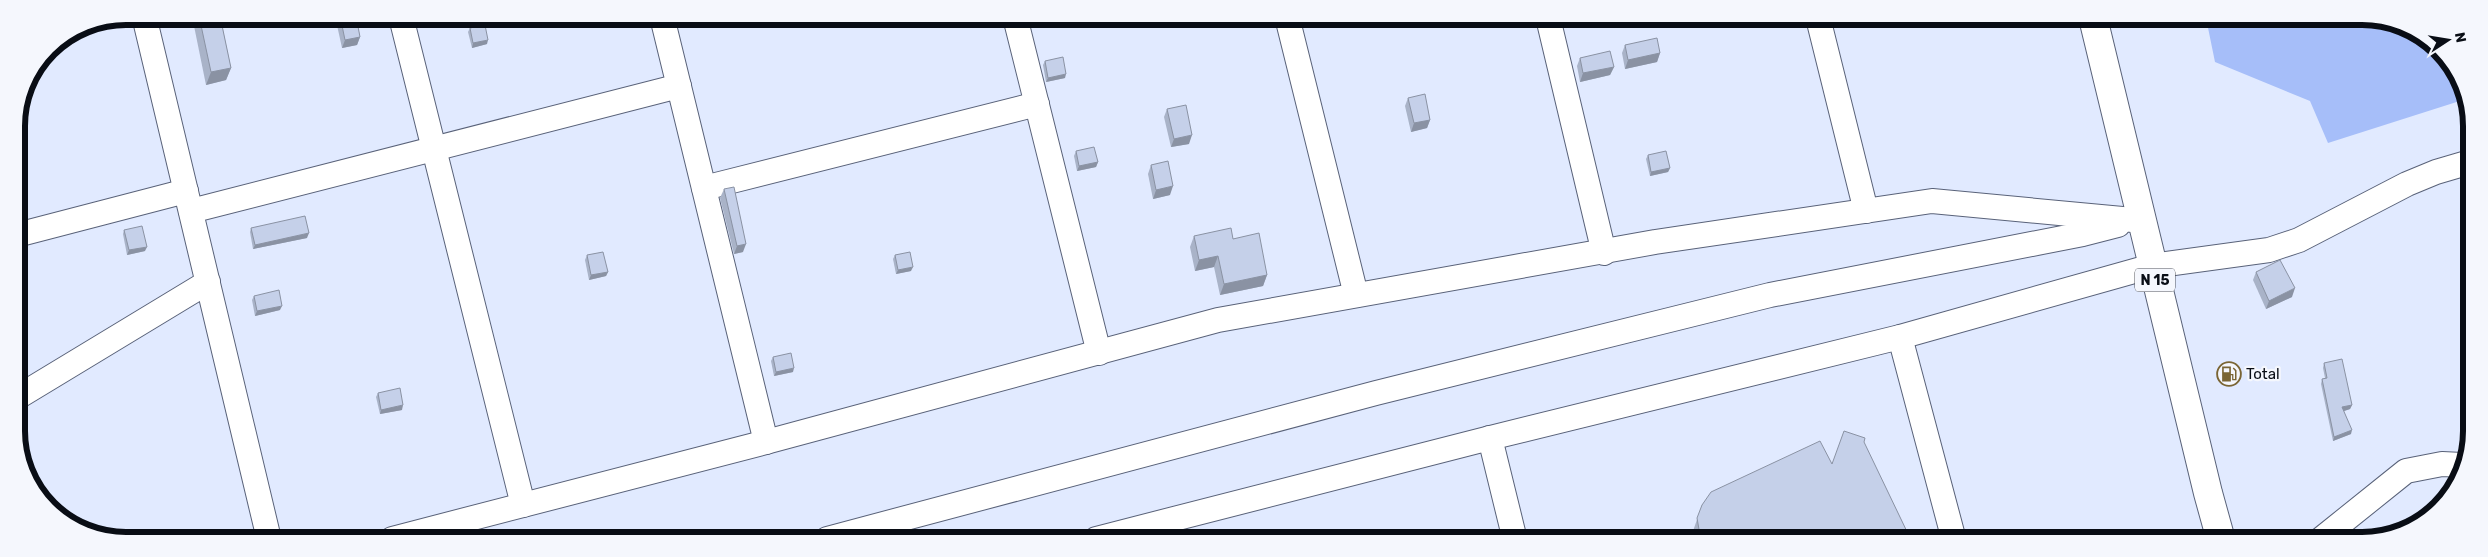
<svg xmlns="http://www.w3.org/2000/svg" width="2488" height="557" font-family="Rubik,sans-serif">
	<style>
		.green { fill: #a6bef9 }
		.lines { fill: none; stroke-linecap: round; stroke-linejoin: round }
		.street-casing { stroke: #596279; stroke-width: 26 }
		.primary-casing { stroke: #596279; stroke-width: 30 }
		.street { stroke: #fff; stroke-width: 24 }
		.primary { stroke: #fff; stroke-width: 28 }
		.wall { fill: #a9b3c8 }
		.shaded-wall { fill: #8a92a3 }
		.building { fill: #c5d0e9; stroke: #8a92a3 }
		.labels { text-anchor: middle; stroke-width: 4.5; stroke-linejoin: round; paint-order: stroke }
		.shield { fill: #f5f7fd; stroke: #50535b; stroke-width: 1 }
		.shield-label { font-size: 14px; font-weight: bold; fill: #090d15 }
		.poi-label { font-size: 15px; fill: #090d15; stroke: #f5f7fd; text-anchor: start }
		.rim { fill: none; stroke: #090d15; stroke-width: 6 }
	</style>
	<rect width="100%" height="100%" fill="#e1eaff"/>
	<path class="green" d="M2206,18H2383L2439,48L2466,99L2328,143L2310,101L2215,62Z"/>
	<g class="lines">
		<g class="street-casing">
			<g id="street">
				<path d="M144,16L269,539"/>
				<path d="M401,17L523,505"/>
				<path d="M662,17L766,442"/>
				<path d="M1015,17L1099,353"/>
				<path d="M1287,17L1356,295"/>
				<path d="M1548,18L1604,253"/>
				<path d="M1818,18L1866,211"/>
				<path d="M704,188L1037,104"/>
				<path d="M191,211L679,86"/>
				<path d="M17,235L186,191"/>
				<path d="M1900,337L1954,540"/>
				<path d="M18,397L208,282"/>
				<path d="M1490,438L1515,540"/>
				<path d="M392,539L766,442L1218,320L1655,242L1932,201L2133,220"/>
				<path d="M827,539L1376,393L1770,295L2083,234L2118,225"/>
				<path d="M1096,539L1490,438L1900,337L2152,266L2269,250L2299,240L2407,184L2436,172L2470,162"/>
				<path d="M2320,540L2406,471L2442,464L2462,465"/>
			</g>
		</g>
		<g class="primary-casing">
			<path id="primary" d="M2093,18L2208,493L2221,540"/>
		</g>
		<use href="#street" class="street"/>
		<use href="#primary" class="primary"/>
	</g>
	<g class="wall">
		<path d="M192,16H220L231,68L226,80L206,85Z"/>
		<path d="M335,16H356L360,37L357,45L342,48Z"/>
		<path d="M470,28L487,44L472,48L468,32Z"/>
		<path d="M1625,45L1660,53L1657,62L1625,69L1622,53Z"/>
		<path d="M1580,58L1614,67L1610,75L1580,82L1577,66Z"/>
		<path d="M1045,61L1065,78L1046,82L1043,65Z"/>
		<path d="M1408,98L1430,120L1427,128L1411,132L1405,106Z"/>
		<path d="M1167,109L1189,144L1171,147L1164,117Z"/>
		<path d="M1076,151L1098,162L1096,167L1077,171L1074,156Z"/>
		<path d="M1648,155L1670,168L1668,172L1650,176L1646,159Z"/>
		<path d="M1151,165L1170,195L1153,199L1148,174Z"/>
		<path d="M724,189L743,252L734,254L720,198Z"/>
		<path d="M251,228L307,238L253,249L250,232Z"/>
		<path d="M124,230L145,251L127,255L123,234Z"/>
		<path d="M1194,236L1233,239L1267,275L1263,286L1220,295L1214,267L1195,271L1190,247Z"/>
		<path d="M587,255L608,272L606,276L589,280L585,260Z"/>
		<path d="M895,255L911,271L896,274L893,259Z"/>
		<path d="M2256,272L2292,297L2266,309L2253,280Z"/>
		<path d="M254,296L280,310L255,316L252,300Z"/>
		<path d="M773,357L793,372L774,376L771,361Z"/>
		<path d="M2324,363L2352,405L2350,409L2344,411L2351,434L2333,441L2321,384L2322,379L2325,378L2323,368Z"/>
		<path d="M378,393L402,410L380,414L376,397Z"/>
		<path d="M1864,443L1911,540H1693L1692,534L1702,505L1832,464Z"/>
	</g>
	<g class="shaded-wall">
		<path d="M860,17H876L875,18L858,22Z"/>
		<path d="M360,37L357,45L342,48L345,40Z"/>
		<path d="M488,40L487,44L472,48L473,43Z"/>
		<path d="M1660,53L1657,62L1625,69L1628,60Z"/>
		<path d="M1614,67L1610,75L1580,82L1583,73Z"/>
		<path d="M231,68L226,80L206,85L211,72Z"/>
		<path d="M1066,74L1065,78L1046,82L1048,78Z"/>
		<path d="M1430,120L1427,128L1411,132L1414,123Z"/>
		<path d="M1192,135L1189,144L1171,147L1174,139Z"/>
		<path d="M1098,162L1096,167L1077,171L1079,166Z"/>
		<path d="M1670,168L1668,172L1650,176L1651,172Z"/>
		<path d="M1173,186L1170,195L1153,199L1156,190Z"/>
		<path d="M309,233L307,238L253,249L255,245Z"/>
		<path d="M746,244L743,252L734,254L737,246Z"/>
		<path d="M147,247L145,251L127,255L129,250Z"/>
		<path d="M1218,256L1214,267L1195,271L1199,260Z"/>
		<path d="M913,267L911,271L896,274L898,270Z"/>
		<path d="M608,272L606,276L589,280L591,275Z"/>
		<path d="M1267,275L1263,286L1220,295L1224,284Z"/>
		<path d="M2295,288L2292,297L2266,309L2269,301Z"/>
		<path d="M282,306L280,310L255,316L257,311Z"/>
		<path d="M794,368L793,372L774,376L776,372Z"/>
		<path d="M403,405L402,410L380,414L381,410Z"/>
		<path d="M2352,405L2350,409L2341,412L2342,407Z"/>
		<path d="M2352,430L2351,434L2333,441L2334,437Z"/>
	</g>
	<g class="building">
		<path d="M199,16H220L231,68L211,72Z"/>
		<path d="M340,16H356L360,37L345,40Z"/>
		<path d="M485,25L488,40L473,43L470,28Z"/>
		<path d="M1657,38L1660,53L1628,60L1625,45Z"/>
		<path d="M1610,51L1614,67L1583,73L1580,58Z"/>
		<path d="M1063,57L1066,74L1048,78L1045,61Z"/>
		<path d="M1425,94L1430,120L1414,123L1408,98Z"/>
		<path d="M1186,105L1192,135L1174,139L1167,109Z"/>
		<path d="M1094,147L1098,162L1079,166L1076,151Z"/>
		<path d="M1666,151L1670,168L1651,172L1648,155Z"/>
		<path d="M1168,161L1173,186L1156,190L1151,165Z"/>
		<path d="M734,187L746,244L737,246L724,189Z"/>
		<path d="M305,216L309,233L255,245L251,228Z"/>
		<path d="M142,226L147,247L129,250L124,230Z"/>
		<path d="M1231,228L1233,239L1259,233L1267,275L1224,284L1218,256L1199,260L1194,236Z"/>
		<path d="M603,252L608,272L591,275L587,255Z"/>
		<path d="M910,252L913,267L898,270L895,255Z"/>
		<path d="M2280,260L2295,288L2269,301L2256,272Z"/>
		<path d="M279,290L282,306L257,311L254,296Z"/>
		<path d="M791,353L794,368L776,372L773,357Z"/>
		<path d="M2342,359L2352,405L2342,407L2352,430L2334,437L2322,379L2327,378L2324,363Z"/>
		<path d="M400,388L403,405L381,410L378,393Z"/>
		<path d="M1844,431L1865,438L1864,442L1911,540H1703L1700,535L1697,518L1702,505L1711,492L1820,441L1832,464Z"/>
	</g>
	<defs>
		<g id="fuel-ring" transform="scale(1.25)"><circle r="9.5" fill="#f5f7fd" stroke="#7a6534" stroke-width="1.5"/><path d="M-5.5-6h7V0h2V4h1.3V-2.5L3-4.5l.8-.8L6-3V5H2.5V1h-1V6h-7ZM-4.2-4.7v3.2H.2V-4.7Z" fill="#7a6534"/></g>
	</defs>
	<g fill-rule="evenodd">
		<use href="#fuel-ring" x="2229" y="374"/>
	</g>
	<g class="labels">
		<rect class="shield" x="2135" y="268.5" width="40" height="23" rx="4"/>
		<g class="shield-label">
			<text x="2155" y="285">N 15</text>
		</g>
		<g class="poi-label">
			<text x="2246" y="379">Total</text>
		</g>
	</g>
	<path d="M0 0H2488V557H0ZM126 25H2362A101 101 0 0 1 2463 126V431A101 101 0 0 1 2362 532H126A101 101 0 0 1 25 431V126A101 101 0 0 1 126 25Z" fill="#f5f7fd" fill-rule="evenodd"/>
	<path class="rim" d="M126 25H2362A101 101 0 0 1 2463 126V431A101 101 0 0 1 2362 532H126A101 101 0 0 1 25 431V126A101 101 0 0 1 126 25Z"/>
	<g transform="translate(2448 40) rotate(78)" stroke="#f5f7fd" stroke-width="4" paint-order="stroke">
	<path d="M0-4L9 19L0 12L-9 19Z" fill="#090d15"/>
	<text y="-8" font-size="14" font-weight="bold" text-anchor="middle" fill="#090d15">N</text>
	</g>
</svg>
